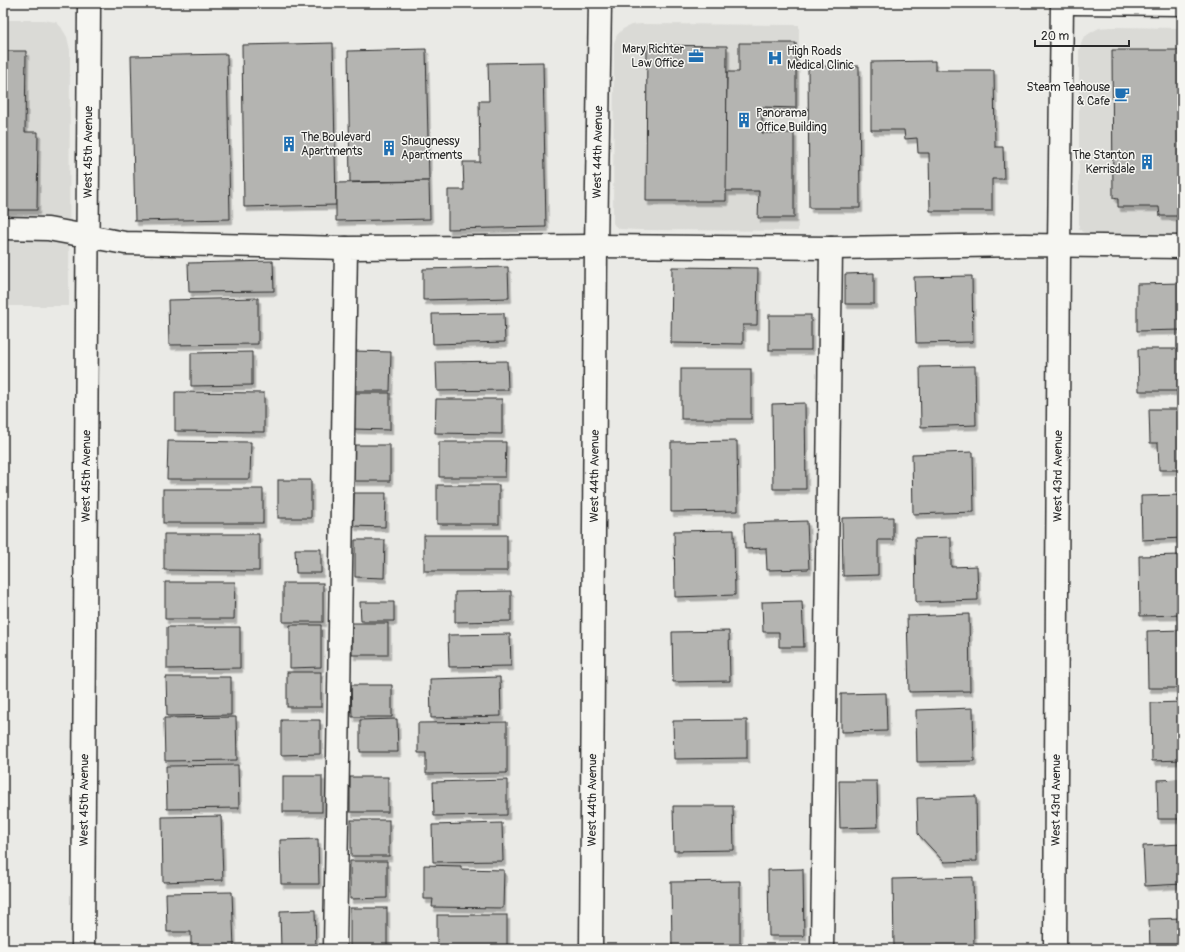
<svg xmlns="http://www.w3.org/2000/svg" width="1185" height="952" font-family="Pangolin,sans-serif">
	<style>
		.built { fill: #dadad6 }
		.building { fill: #b4b4b1; stroke: #2b2b2b; filter: url(#shadow) }
		.lines { fill: none; stroke-linecap: round; stroke-linejoin: round }
		.minor-casing { stroke: #2b2b2b; stroke-width: 25 }
		.minor { stroke: #f6f6f2; stroke-width: 22 }
		.labels { text-anchor: middle; stroke-width: 3; stroke-linejoin: round; paint-order: stroke }
		.poi-label { font-size: 12px; fill: #2b2b2b; stroke: #f6f6f2; text-anchor: start }
		.street-label { font-size: 12px; fill: #2b2b2b; stroke: #f6f6f2 }
	</style>
	<defs>
		<filter id="shadow"><feDropShadow dx="2.5" dy="4.5" stdDeviation="0" flood-color="#0004"/></filter>
	</defs>
	<rect width="100%" height="100%" fill="#eaeae6"/>
	<filter id="ink" filterUnits="userSpaceOnUse"><feTurbulence type="fractalNoise" baseFrequency=".025" numOctaves="2"/><feDisplacementMap in="SourceGraphic" scale="8" xChannelSelector="R" yChannelSelector="G"/><feConvolveMatrix kernelMatrix="1 2 1 2 8 2 1 2 1" color-interpolation-filters="sRGB"/></filter>
	<g filter="url(#ink)">
		<g class="built">
			<path d="M3,20H43L56,22L61,27L67,37L70,50L69,306H3Z"/>
			<path d="M641,24L799,25L798,231L638,230L620,229L615,226L613,223L614,43L617,35L623,29L631,25Z"/>
			<path d="M1110,27L1182,28V236H1108L1087,234L1082,232L1079,228V50L1083,38L1090,33L1099,28Z"/>
		</g>
		<g class="building">
			<path d="M333,43L336,205L244,207L242,45Z"/>
			<path d="M739,43H796V108L762,107V133H794V218H758L759,191H725L727,72H739Z"/>
			<path d="M647,45L727,46L726,201H646Z"/>
			<path d="M426,49L429,181L350,182L348,51Z"/>
			<path d="M1112,50H1182V216H1160L1159,207H1118V199L1113,198Z"/>
			<path d="M3,51H26L25,132H38L37,210H3Z"/>
			<path d="M227,54L230,219L135,221L131,56Z"/>
			<path d="M935,61V70H994L995,147H1003L1004,179H992V211H930L929,153H918L917,138L905,139L904,130H871V62Z"/>
			<path d="M543,62L546,227L448,229V190H464L463,162H480L479,101H489L488,63Z"/>
			<path d="M808,66H859L860,208H809Z"/>
			<path d="M429,181L430,219L336,221V183Z"/>
			<path d="M273,261L274,291L189,292L188,263Z"/>
			<path d="M508,267L509,298L423,300V269Z"/>
			<path d="M672,267L758,268L757,325H743V344L671,343Z"/>
			<path d="M874,273V304H845V274Z"/>
			<path d="M972,276L973,342L916,343L914,277Z"/>
			<path d="M1182,283V330L1137,331V284Z"/>
			<path d="M258,298V344L169,345L168,300Z"/>
			<path d="M504,313L505,342L433,344L432,314Z"/>
			<rect x="769" y="315" width="42" height="35"/>
			<path d="M1138,349H1182V391H1139Z"/>
			<path d="M355,351L391,352L390,391H354Z"/>
			<path d="M252,352V385L191,386V353Z"/>
			<path d="M507,361L508,390L437,391L436,362Z"/>
			<path d="M975,366L976,425L921,427L920,367Z"/>
			<rect x="681" y="369" width="70" height="50"/>
			<path d="M175,392L264,393V432L175,431Z"/>
			<path d="M353,393H390V430L353,429Z"/>
			<path d="M436,399H502V434L435,433Z"/>
			<path d="M805,403L806,489H773L772,404Z"/>
			<path d="M1149,409H1182V470H1159L1158,443H1150Z"/>
			<path d="M168,441L251,442L250,479H167Z"/>
			<path d="M737,441L738,511L671,512V442Z"/>
			<path d="M439,442H506L505,477H439Z"/>
			<path d="M354,445H390V481H353Z"/>
			<path d="M973,452L974,512L913,514L912,454Z"/>
			<rect x="278" y="480" width="33" height="38"/>
			<rect x="437" y="485" width="62" height="39"/>
			<rect x="163" y="489" width="100" height="34"/>
			<path d="M354,493H386L385,527L353,526Z"/>
			<path d="M1182,495V538L1142,540L1141,496Z"/>
			<path d="M893,517V540H878V575L843,576L842,518Z"/>
			<path d="M807,521L809,569L767,570L766,548L745,549L744,523Z"/>
			<path d="M734,530L735,595L675,597L674,531Z"/>
			<path d="M164,534H259V571L164,570Z"/>
			<rect x="424" y="535" width="83" height="36"/>
			<path d="M951,537V567L977,566L978,600L916,602L915,538Z"/>
			<path d="M355,540H385L384,578L355,577Z"/>
			<path d="M295,549H321V573H296Z"/>
			<path d="M1182,555V615L1140,616L1139,556Z"/>
			<path d="M165,582H235L234,619H165Z"/>
			<rect x="283" y="583" width="40" height="39"/>
			<path d="M511,591V621L455,622V592Z"/>
			<path d="M802,601L804,647H779V632H763L762,602Z"/>
			<path d="M360,602H394V621H361Z"/>
			<path d="M969,614L970,691L909,692L907,616Z"/>
			<rect x="352" y="623" width="36" height="32"/>
			<path d="M290,625H321V667L290,668Z"/>
			<path d="M167,627H240V668L167,669Z"/>
			<path d="M1182,630V688H1148L1147,631Z"/>
			<path d="M729,631L730,681L673,682L672,632Z"/>
			<path d="M510,634L511,666L449,667L448,635Z"/>
			<rect x="287" y="672" width="34" height="35"/>
			<path d="M166,677H231V715L167,716Z"/>
			<path d="M500,677L501,716L431,718L430,679Z"/>
			<path d="M351,685H392V717H352Z"/>
			<path d="M886,693L887,731L841,732V694Z"/>
			<path d="M1182,702V760L1152,761L1151,703Z"/>
			<path d="M973,708L974,761L917,762L916,710Z"/>
			<path d="M236,717L237,760L165,761L164,718Z"/>
			<path d="M397,719L398,752H360V720Z"/>
			<path d="M281,720H320V754L281,755Z"/>
			<path d="M747,720V758L674,759L673,721Z"/>
			<path d="M507,722V773L426,774V753H418V723Z"/>
			<path d="M238,765L239,808L167,809L166,766Z"/>
			<rect x="283" y="776" width="39" height="36"/>
			<rect x="350" y="777" width="38" height="35"/>
			<path d="M1182,779V819H1158L1157,780Z"/>
			<path d="M507,780V815L434,816L433,782Z"/>
			<path d="M839,781H877L878,827L840,828Z"/>
			<path d="M976,796L977,861L944,862L918,834L917,798Z"/>
			<path d="M673,806H733L734,850L674,851Z"/>
			<path d="M221,816L223,880L163,882L162,817Z"/>
			<rect x="351" y="820" width="38" height="36"/>
			<path d="M502,823L503,861L433,862L432,825Z"/>
			<path d="M318,839L319,884H281L280,840Z"/>
			<path d="M1182,844V884L1145,886L1143,846Z"/>
			<path d="M350,861H387V898L350,899Z"/>
			<path d="M424,865L461,866V869L504,870L503,908L432,907L433,899H424Z"/>
			<path d="M803,869L804,936H769L768,870Z"/>
			<path d="M973,877L974,949H894L893,879Z"/>
			<path d="M740,881V946L672,947L671,882Z"/>
			<path d="M232,892L234,949H218V946L191,947V932H167L166,893Z"/>
			<rect x="350" y="908" width="37" height="41"/>
			<path d="M315,910L316,949H281L280,911Z"/>
			<rect x="437" y="915" width="70" height="34"/>
			<path d="M1182,918V949H1150L1149,919Z"/>
		</g>
		<g class="lines">
			<g class="minor-casing">
				<g id="minor">
					<path d="M1074,3L1182,4"/>
					<path d="M3,228L48,229L125,243L346,248"/>
					<path id="s1" d="M83,949L89,3"/>
					<path d="M335,949L346,248L596,246L831,248L1024,245L1182,247"/>
					<path id="s2" d="M591,949L596,246L600,3"/>
					<path d="M822,949L831,248"/>
					<path id="s3" d="M1055,949L1059,246L1062,3"/>
				</g>
			</g>
			<use href="#minor" class="minor"/>
		</g>
	</g>
	<defs>
		<g id="office-bare" transform="scale(1.2)"><path d="M-6-3h4V-5.5h4V-3h4V5H-6ZM-1-4.5V-3h2v-1.5ZM-6 0V1H6V0Z" fill="#1f6fb2" stroke="#f6f6f2" stroke-width="2.5" paint-order="stroke"/></g>
		<g id="hospital-bare" transform="scale(1.2)"><path d="M-5-5h3v3.5h4V-5h3V5h-3V1.5h-4V5h-3Z" fill="#1f6fb2" stroke="#f6f6f2" stroke-width="2.5" paint-order="stroke"/></g>
		<g id="cafe-bare" transform="scale(1.2)"><path d="M-5.5-4.5H6V0H3Q3 3.5 0 3.5H-2.5Q-5.5 3.5-5.5 0ZM3-3.2v2h1.7v-2ZM-6 4.5H4V6H-6Z" fill="#1f6fb2" stroke="#f6f6f2" stroke-width="2.5" paint-order="stroke"/></g>
		<g id="building-bare" transform="scale(1.2)"><path d="M-4-6H4V6H1V3H-1V6H-4ZM-2.5-4.3h1.7v1.8h-1.7ZM.8-4.3h1.7v1.8H.8ZM-2.5-1h1.7V.8h-1.7ZM.8-1h1.7V.8H.8Z" fill="#1f6fb2" stroke="#f6f6f2" stroke-width="2.5" paint-order="stroke"/></g>
	</defs>
	<g fill-rule="evenodd">
		<use href="#office-bare" x="696" y="56"/>
		<use href="#hospital-bare" x="775" y="58"/>
		<use href="#cafe-bare" x="1122" y="94"/>
		<use href="#building-bare" x="744" y="120"/>
		<use href="#building-bare" x="289" y="144"/>
		<use href="#building-bare" x="389" y="148"/>
		<use href="#building-bare" x="1147" y="162"/>
	</g>
	<g class="labels">
		<g class="poi-label">
			<text x="684" y="53" text-anchor="end">Mary Richter<tspan x="684" dy="14">Law Office</tspan></text>
			<text x="787" y="55">High Roads<tspan x="787" dy="14">Medical Clinic</tspan></text>
			<text x="1110" y="91" text-anchor="end">Steam Teahouse<tspan x="1110" dy="14">&amp; Cafe</tspan></text>
			<text x="756" y="117">Panorama<tspan x="756" dy="14">Office Building</tspan></text>
			<text x="301" y="141">The Boulevard<tspan x="301" dy="14">Apartments</tspan></text>
			<text x="401" y="145">Shaugnessy<tspan x="401" dy="14">Apartments</tspan></text>
			<text x="1135" y="159" text-anchor="end">The Stanton<tspan x="1135" dy="14">Kerrisdale</tspan></text>
		</g>
		<g class="street-label">
			<text dy="4" stroke="none"><textPath href="#s1" startOffset="797">West 45th Avenue</textPath></text>
			<text dy="4" stroke="none"><textPath href="#s2" startOffset="797">West 44th Avenue</textPath></text>
			<text dy="4" stroke="none"><textPath href="#s1" startOffset="473">West 45th Avenue</textPath></text>
			<text dy="4" stroke="none"><textPath href="#s2" startOffset="473">West 44th Avenue</textPath></text>
			<text dy="4" stroke="none"><textPath href="#s3" startOffset="473">West 43rd Avenue</textPath></text>
			<text dy="4" stroke="none"><textPath href="#s1" startOffset="149">West 45th Avenue</textPath></text>
			<text dy="4" stroke="none"><textPath href="#s2" startOffset="149">West 44th Avenue</textPath></text>
			<text dy="4" stroke="none"><textPath href="#s3" startOffset="149">West 43rd Avenue</textPath></text>
		</g>
	</g>
	<rect width="1185" height="952" fill="none" stroke="#f6f6f2" stroke-width="16"/>
	<rect x="8" y="8" width="1169" height="936" fill="none" stroke="#2b2b2b" stroke-width="1.5" filter="url(#ink)"/>
	<path d="M1035 40v6h94v-6" fill="none" stroke="#2b2b2b" stroke-width="2"/>
	<text x="1041" y="40" font-size="12" fill="#2b2b2b" stroke="#f6f6f2" stroke-width="3" paint-order="stroke">20 m</text>
</svg>
